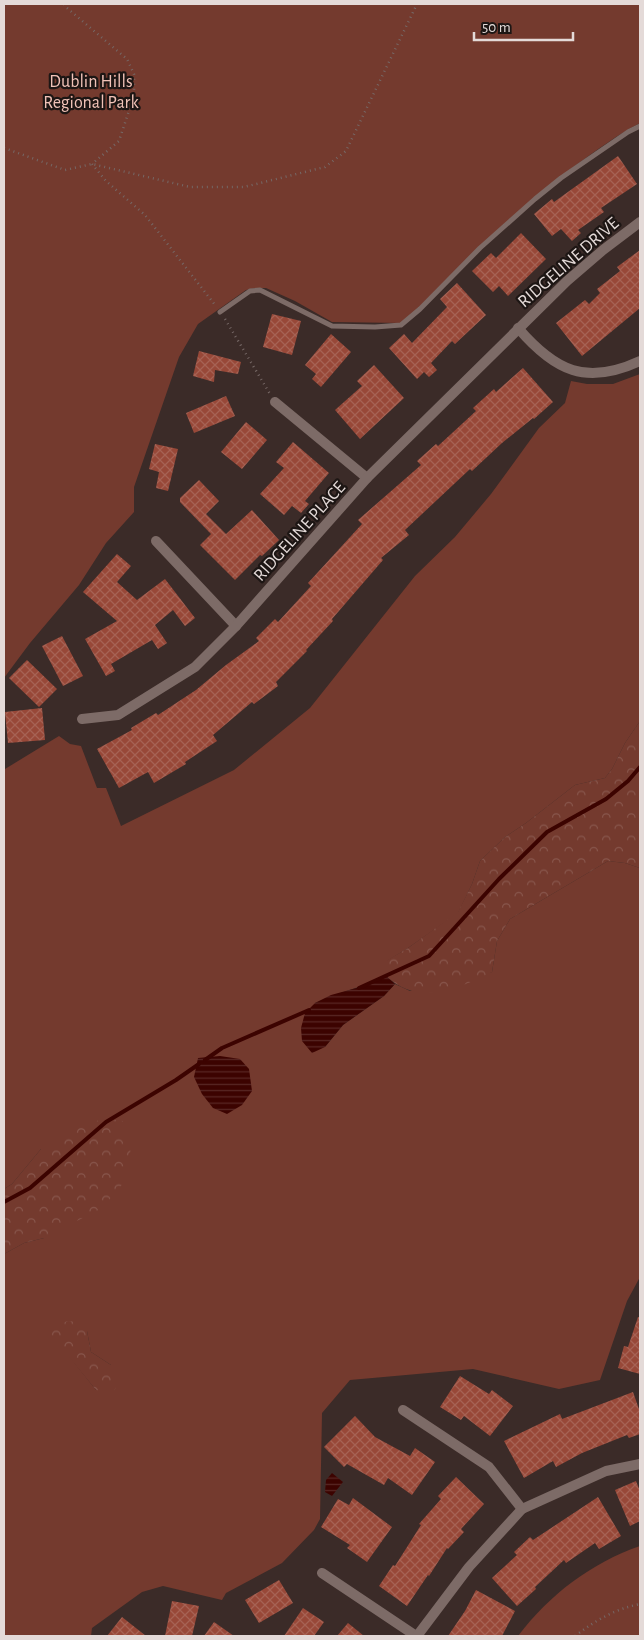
<svg xmlns="http://www.w3.org/2000/svg" width="644" height="1640" font-family="'Alegreya Sans',sans-serif">
	<style>
		.green { fill: #743a2e; fill-rule: evenodd }
		.forest { fill: url(#forest-crowns) }
		.water { fill: url(#water-rules) }
		.lines { fill: none; stroke-linecap: round; stroke-linejoin: round }
		.stream { stroke: #3c0300; stroke-width: 4 }
		.building { fill: url(#building-cross-hatch) }
		.path { stroke: #766866; stroke-width: 2.5; stroke-dasharray: 1 4; stroke-linecap: butt }
		.lane { stroke: #7d6b67; stroke-width: 5 }
		.street { stroke: #7d6b67; stroke-width: 10 }
		.labels { text-anchor: middle; stroke-width: 4.5; stroke-linejoin: round; paint-order: stroke }
		.park-label { font-size: 18px; fill: #f1c2b7; stroke: #1d1614 }
		.street-label { font-size: 18px; fill: #e4dad8; stroke: #1d1614 }
	</style>
	<defs>
		<pattern id="forest-crowns" width="20" height="18" patternUnits="userSpaceOnUse" patternTransform="scale(1.25)"><rect width="20" height="18" fill="#743a2e"/><path d="M2 6a3 3 0 1 1 6 0M12 15a3 3 0 1 1 6 0" fill="none" stroke="#88564c"/></pattern>
		<pattern id="water-rules" width="6" height="5" patternUnits="userSpaceOnUse" patternTransform="scale(1.25)"><rect width="6" height="5" fill="#3c0300"/><path d="M0 2.5h6" fill="none" stroke="#582724"/></pattern>
		<pattern id="building-cross-hatch" width="8" height="8" patternUnits="userSpaceOnUse" patternTransform="scale(1.25)"><rect width="8" height="8" fill="#984838"/><path d="M0 0l8 8M0 8l8-8" fill="none" stroke="#a66254"/></pattern>
	</defs>
	<rect width="100%" height="100%" fill="#3b2b28"/>
	<g class="green">
		<path d="M4,4H640V123C617,135 597,150 576,165C514,212 459,268 403,323L332,322L295,301L266,288H256L246,290L198,324L179,357L134,487V512L106,543L79,585L30,643L4,678Z"/>
		<path d="M640,374V721L625,743L612,769L605,778L575,785L526,823L505,837L480,861L472,884L458,913L408,948L387,961L386,976C363,987 339,992 315,1003L325,1047L343,1025L384,996L395,984L410,991L492,972L497,941L510,919L608,861L625,863L640,868V1277L627,1301L600,1380L559,1389L473,1369L350,1380L322,1413L320,1519L314,1530L282,1563L226,1593L222,1600L163,1586L142,1592L92,1628L91,1636H4V1254L24,1243L44,1238L41,1149L12,1184L4,1189V768L5,769L59,736L70,744L81,746L97,788H106L121,826L234,770L310,708L415,576L455,537L491,494L539,428L565,403L571,381L587,384H613ZM87,1331L91,1352L111,1365L96,1390L69,1356Z"/>
		<path d="M640,1546V1636H518C549,1595 591,1563 640,1546Z"/>
	</g>
	<g class="forest">
		<path d="M640,721V868L625,863L608,861L510,919L497,941L492,972C458,989 419,1007 386,976V961L408,948L458,912L472,884L480,861L505,837L526,823L575,785L605,778L612,769L625,743Z"/>
		<path d="M106,1119L123,1121L131,1147L126,1180L102,1208L44,1238L24,1243L4,1254V1189L12,1184L41,1149L87,1123Z"/>
		<path d="M67,1321L82,1322L87,1331L91,1352L111,1365L120,1381L113,1392L96,1390L69,1357L50,1343L47,1332Z"/>
	</g>
	<g class="water">
		<path d="M386,976L395,984L384,996L343,1025L325,1047L312,1053L302,1041L301,1028L305,1013L315,1003L331,995L371,984Z"/>
		<path d="M220,1056L240,1059L249,1069L252,1091L242,1105L227,1114L213,1108L202,1094L194,1077L198,1058Z"/>
		<path d="M332,1473L343,1482L332,1496L325,1492L326,1480Z"/>
	</g>
	<g class="lines">
		<g class="stream">
			<path d="M359,988L429,956L499,879L547,832L606,799L628,781L640,767"/>
			<path d="M205,1060L222,1048L309,1010"/>
			<path d="M4,1202L30,1188L106,1122L176,1080L199,1064"/>
		</g>
	</g>
	<g class="building">
		<path d="M618,156L637,184L601,208L604,212L578,230L581,233L572,241L561,229L552,236L534,214L552,199L554,202Z"/>
		<path d="M521,233L546,259L508,296L499,286L493,292L472,271L491,253L496,258Z"/>
		<path d="M640,250V308L582,356L556,323L585,300L589,304L600,293L597,289L620,271L617,267Z"/>
		<path d="M457,283L486,315L455,344L452,341L431,363L437,370L429,377L424,372L417,379L389,348L404,334L412,343L447,307L440,299Z"/>
		<path d="M272,314L301,321L292,355L263,347Z"/>
		<path d="M331,334L351,352L321,387L312,379L316,374L305,365Z"/>
		<path d="M199,351L241,362L238,374L215,370L214,382L193,376Z"/>
		<path d="M374,365L404,398L360,439L335,410L362,386L357,381Z"/>
		<path d="M523,368L553,402L534,419L533,418L502,443L472,471L470,469L405,530L409,535L381,558L383,560L332,619L333,621L306,650L307,651L276,682L278,686L254,704L252,702L213,735L217,741L185,762L186,764L154,783L148,772L119,788L97,749L132,730L131,728L156,713L158,715L196,690L226,665L259,641L256,638L275,619L278,622L311,586L308,583L362,524L358,520L421,465L417,461L436,444L438,446L476,411L473,408L494,389L496,392Z"/>
		<path d="M226,396L235,416L194,433L186,413Z"/>
		<path d="M246,422L267,440L242,469L221,452Z"/>
		<path d="M293,442L329,473L305,501L309,504L301,513L292,506L284,515L260,494L284,468L276,462Z"/>
		<path d="M155,444L178,449L168,491L156,488L159,472L149,469Z"/>
		<path d="M199,480L219,501L206,514L226,534L252,510L279,540L262,556L260,555L235,580L200,545L211,534L180,502V498Z"/>
		<path d="M117,554L131,566L117,582L137,600L165,579L195,618L185,626L173,610L155,625L167,643L158,649L152,640L111,664L115,671L106,676L85,639L117,621L83,592Z"/>
		<path d="M62,636L83,676L63,686L42,646Z"/>
		<path d="M27,660L57,689L39,707L9,678Z"/>
		<path d="M42,708L45,740L8,743L5,712Z"/>
		<path d="M638,1317H640V1374L618,1368L624,1346L628,1347Z"/>
		<path d="M460,1376L489,1394L492,1390L513,1406L490,1436L464,1416L461,1420L440,1407Z"/>
		<path d="M633,1392L640,1412V1434L629,1438L627,1435L582,1453L556,1467L553,1461L524,1478L504,1441L560,1414L562,1419Z"/>
		<path d="M355,1416L375,1437L410,1456L415,1448L435,1462L412,1495L388,1478L384,1485L347,1464L344,1467L324,1447Z"/>
		<path d="M456,1477L484,1504L461,1529L464,1532L448,1549L447,1548L429,1576L428,1575L407,1606L379,1586L393,1565L395,1566L421,1525L419,1524L441,1499L438,1496Z"/>
		<path d="M636,1481L640,1491V1521L630,1526L615,1490Z"/>
		<path d="M598,1497L621,1536L599,1549L595,1543L566,1563L564,1560L535,1587L536,1589L517,1606L492,1578L517,1555L514,1552L530,1537L533,1540Z"/>
		<path d="M353,1498L392,1527L367,1562L347,1548L350,1545L321,1527L338,1499L349,1505Z"/>
		<path d="M279,1580L293,1603L259,1623L245,1600Z"/>
		<path d="M476,1590L515,1611L502,1636H448L465,1611Z"/>
		<path d="M172,1601L199,1606L192,1636H165Z"/>
		<path d="M303,1608L324,1622L314,1636H284Z"/>
		<path d="M122,1617L146,1636H107Z"/>
		<path d="M214,1622L234,1636H204Z"/>
		<path d="M348,1623L364,1636H337Z"/>
	</g>
	<g class="lines">
		<g class="path">
			<path d="M64,4L67,8L127,59L134,74V90L130,108L119,141L92,164L106,181L145,215L215,305"/>
			<path d="M4,148L65,170L92,164L190,187H244L325,167L346,151L417,4"/>
			<path d="M225,319L270,394"/>
			<path d="M575,1636C596,1620 615,1609 640,1604"/>
		</g>
		<path class="lane" d="M220,312L250,291L260,290L332,326L375,327L401,325L420,309L480,248L535,199L561,178L628,132L640,126"/>
		<g class="street">
			<path d="M518,328C555,371 586,386 640,361"/>
			<path d="M275,402L367,478"/>
			<path d="M156,541L236,626"/>
			<path d="M82,719L118,715L195,667L236,626L367,478L567,281L603,250L640,222"/>
			<path d="M403,1410L489,1467L522,1509"/>
			<path d="M322,1573L416,1636"/>
			<path d="M417,1636L469,1567L522,1509L606,1471L640,1464"/>
		</g>
	</g>
	<g class="labels">
		<g class="park-label">
			<text x="91" y="87">Dublin Hills<tspan x="91" dy="21">Regional Park</tspan></text>
		</g>
		<g class="street-label">
			<text transform="translate(568 262) rotate(-41)" y="6">RIDGELINE DRIVE</text>
			<text transform="translate(299 531) rotate(-48)" y="6">RIDGELINE PLACE</text>
		</g>
	</g>
	<rect width="644" height="1640" fill="none" stroke="#e4dad8" stroke-width="10"/>
	<path d="M474 32v8h99v-8" fill="none" stroke="#e4dad8" stroke-width="2.5"/>
	<text x="482" y="32" font-size="15" fill="#e4dad8" stroke="#1d1614" stroke-width="4" paint-order="stroke">50 m</text>
</svg>
